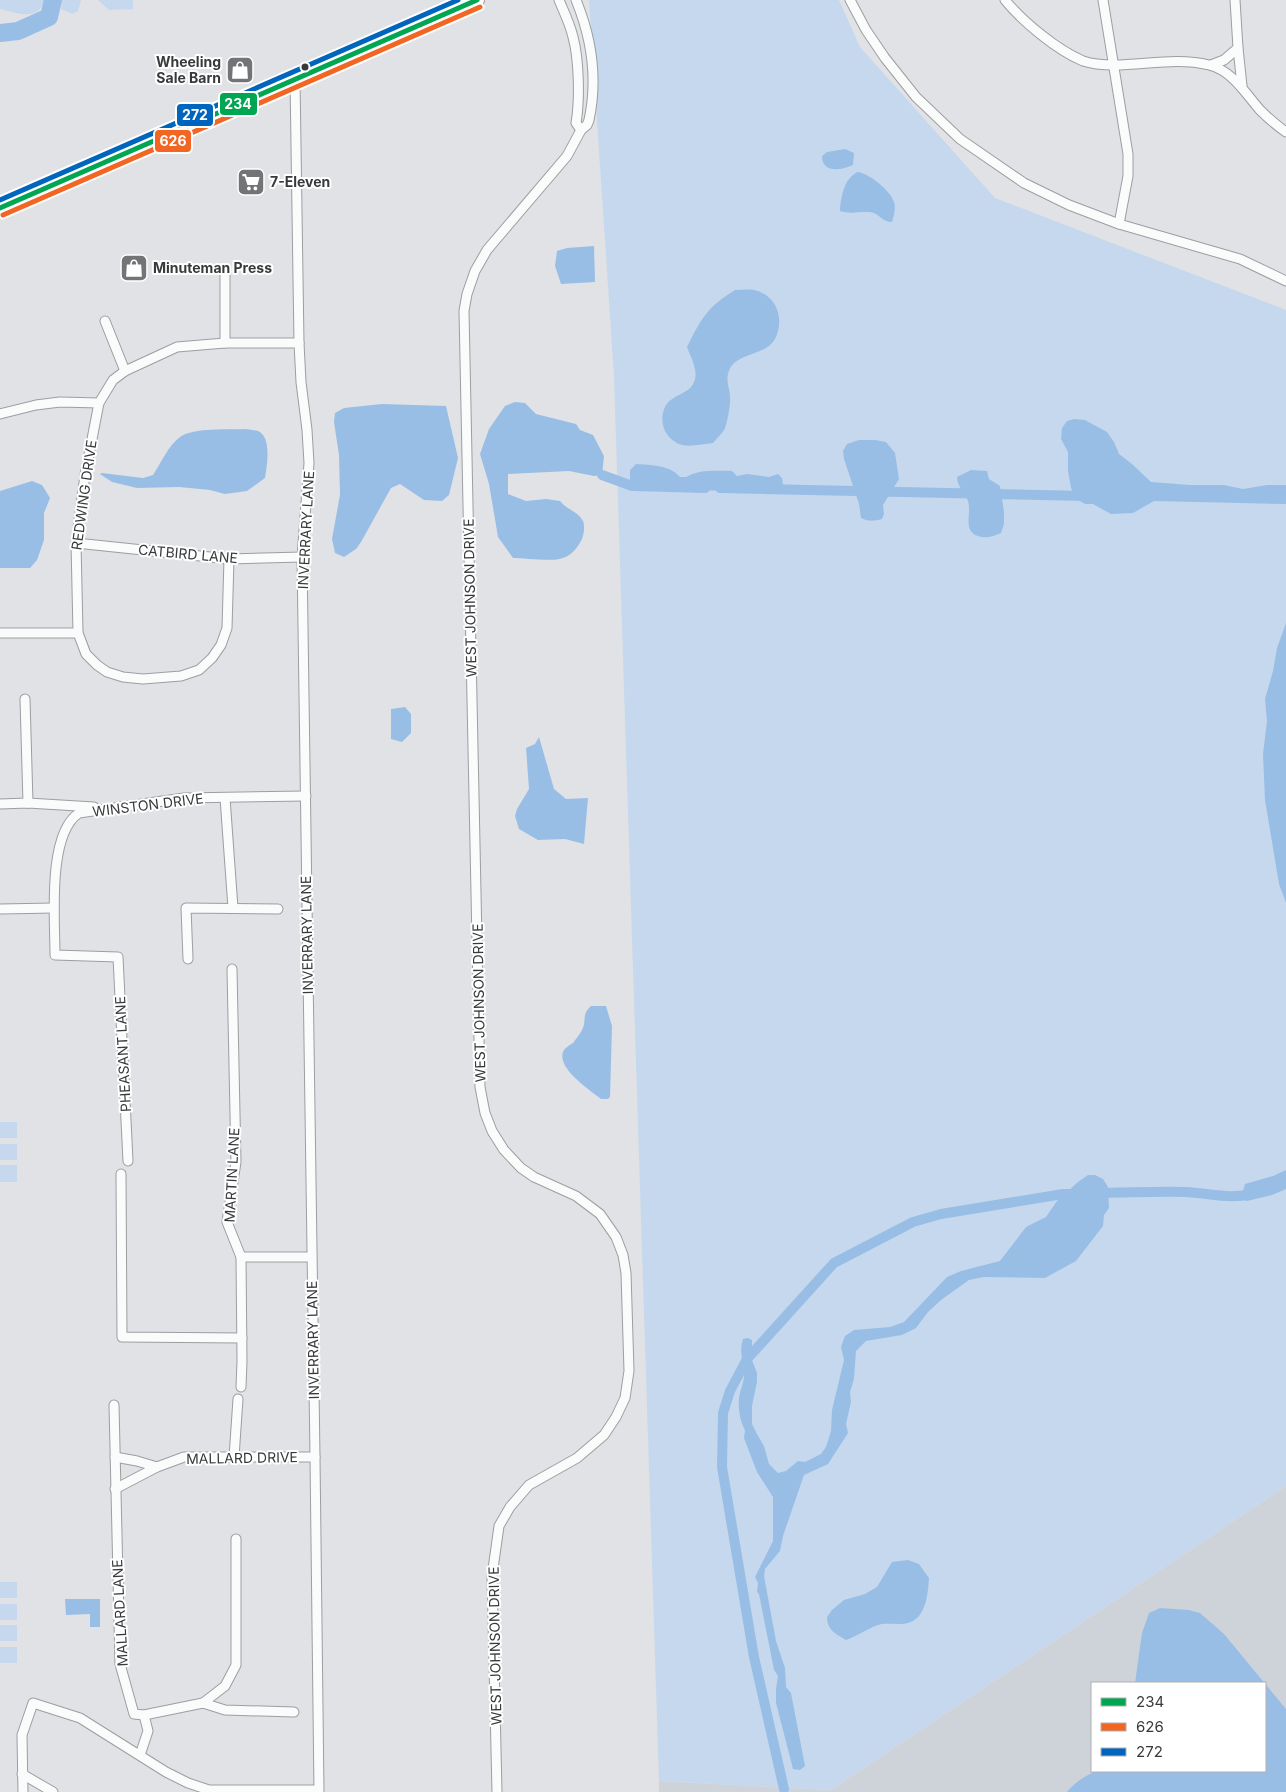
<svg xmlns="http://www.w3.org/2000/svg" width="1286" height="1792" font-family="Inter,sans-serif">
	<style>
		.built { fill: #ced3da; fill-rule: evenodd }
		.green { fill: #c6d8ed }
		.water { fill: #99bee6 }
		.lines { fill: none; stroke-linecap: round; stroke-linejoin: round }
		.canal { stroke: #99bee6; stroke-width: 10 }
		.river { stroke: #99bee6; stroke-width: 18 }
		.minor-casing { stroke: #9c9ea0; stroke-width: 11 }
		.primary-casing { stroke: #9c9ea0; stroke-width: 16 }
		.minor { stroke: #fafbfb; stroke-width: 9 }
		.primary { stroke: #fafbfb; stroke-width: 14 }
		.bus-1-casing { stroke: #fff; stroke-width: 9 }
		.bus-2-casing { stroke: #fff; stroke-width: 9 }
		.bus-3-casing { stroke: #fff; stroke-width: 9 }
		.bus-1 { stroke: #00a651; stroke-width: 5 }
		.bus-2 { stroke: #f26522; stroke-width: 5 }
		.bus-3 { stroke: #0065bd; stroke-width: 5 }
		.bus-dot { fill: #38393b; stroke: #fff; stroke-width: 2 }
		.labels { text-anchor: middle; stroke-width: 4; stroke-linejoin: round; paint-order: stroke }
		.poi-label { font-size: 14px; font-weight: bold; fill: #38393b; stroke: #fff; text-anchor: start }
		.street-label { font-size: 14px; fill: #38393b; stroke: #fff }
		.line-badge { stroke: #fff; stroke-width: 2 }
		.badge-label { font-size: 14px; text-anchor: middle; font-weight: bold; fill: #fff }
	</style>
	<rect width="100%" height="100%" fill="#e0e2e5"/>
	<path class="built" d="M1286,1486V1792H659V1781L831,1790ZM1092,1683H1265V1771H1092Z"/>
	<g class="green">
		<path d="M0,0H46C36,22 18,13 0,9Z"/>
		<path d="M62,0H81L78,11L72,14L61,9Z"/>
		<path d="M98,0H133V9L109,10Z"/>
		<path d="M589,0H839L860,47L995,198L1286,310V1486L831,1790L659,1781L614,376Z"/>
		<rect x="0" y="1122" width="17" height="16"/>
		<rect x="0" y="1144" width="17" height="16"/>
		<rect x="0" y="1165" width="17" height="17"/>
		<rect x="0" y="1582" width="17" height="16"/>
		<rect x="0" y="1604" width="17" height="16"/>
		<rect x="0" y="1625" width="17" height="16"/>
		<rect x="0" y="1647" width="17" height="16"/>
	</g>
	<g class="water">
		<path d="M845,149L854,153L853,165C842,170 822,174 822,156L827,152Z"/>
		<path d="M857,172C869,173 890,190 894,202C896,208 894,215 892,222C883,222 881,216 874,213C865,210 851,215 840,211C840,202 843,185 850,178C852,175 855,174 857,172Z"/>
		<path d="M594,246L595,282L561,284L555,266L557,251L567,248Z"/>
		<path d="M735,290C741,290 748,289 754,290C777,295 785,319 775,339C766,356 736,352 729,371C725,381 730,388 730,397C731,403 727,423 725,428C723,433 717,438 713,443C704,444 692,447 682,445C665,440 657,421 666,405C673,395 689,393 693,384C700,373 691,358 687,347C701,319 707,307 735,290Z"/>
		<path d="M515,402L525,403L536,414L576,424L580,430L593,435L604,456L602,475L594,476L569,471L508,474V494L526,501L546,499L560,501C567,510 578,511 583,521C585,526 584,534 582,539C578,547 572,555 563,558C554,562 524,558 513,558L498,537L489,484L480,454L489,429L505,406Z"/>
		<path d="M382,404L446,406L458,458L449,495L442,501L424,500L400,484L391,488L361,542L356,549L344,557L335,553L332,539L340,495L339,455L334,422L335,413L344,408Z"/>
		<path d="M1074,419L1085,420L1107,432L1114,442L1119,454L1132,464L1151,482L1190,485H1224L1243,489L1267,485H1286V504L1154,501L1133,513L1111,514L1093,504H1085L1076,499L1071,488L1068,471V452L1061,439L1062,428L1067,421Z"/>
		<path d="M246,429C250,430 255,430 258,431C272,437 267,466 265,478L247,491L225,494L210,490L179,487L137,488L112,482L100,474L102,473L143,478L153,475C161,463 168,446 180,437C194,427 229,430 246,429Z"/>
		<path d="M859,440H875L886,442L895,453L899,479L883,505L884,514L882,519C874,521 869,522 861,518L859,504L844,459L843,451L847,444Z"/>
		<path d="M636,464C651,465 670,465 680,477H686C700,469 716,471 732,471L737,476L747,474L769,477L778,474L782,478L783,485L779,493L747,492L742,486H734L730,491L695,490L690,485H680L677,490H666L630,481V470Z"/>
		<path d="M971,470L987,471L989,479L1000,486L1004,512V524L1001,533C994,536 986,539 978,536C962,530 972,514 968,501C965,492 957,487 957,477Z"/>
		<path d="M32,481L42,485L50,498L44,513V540L37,560L30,568H0V491Z"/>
		<path d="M1286,623V903L1279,884L1265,800L1263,754L1267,721L1265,699L1273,671L1277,648Z"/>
		<path d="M405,707L411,714V733L402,742L391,739V709Z"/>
		<path d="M539,737L554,789L566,799L588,798L584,844L565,839L538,840L519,829L515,816L517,809L529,789L526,748L535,744Z"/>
		<path d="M591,1006H606L612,1026L610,1097L608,1099H601C590,1090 554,1067 564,1050C566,1047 570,1045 573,1043C576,1039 580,1034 582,1030C587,1021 581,1015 591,1006Z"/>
		<path d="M1286,1170V1189L1272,1195L1247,1201L1244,1200L1243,1191L1245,1184L1273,1176Z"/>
		<path d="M1088,1175H1095L1103,1179L1108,1187L1109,1208L1104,1215L1103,1226L1076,1261L1045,1278L984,1277L969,1280L941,1300L928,1312L916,1328L902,1335L866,1341L856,1351L854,1379L850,1392L851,1402L846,1424L848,1433L828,1464L804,1475L783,1536L780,1551L765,1569L764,1576L776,1641L785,1668L786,1687L791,1693L805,1766L800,1770L793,1769L776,1703V1689L778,1676L774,1670L759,1594L757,1592L758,1583L755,1577L773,1541V1497L757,1472L744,1438L745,1430C740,1422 738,1408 739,1398C740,1390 744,1383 744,1375C743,1362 739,1351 743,1339L748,1338L752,1340V1360L757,1373V1382L752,1406V1424L757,1434L764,1446L769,1464L778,1473L786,1471L798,1461L805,1462L821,1454L826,1447L831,1431L832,1410L844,1360L841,1347L845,1336L854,1330L890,1327L904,1322L947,1277L961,1271L1000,1261L1026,1227L1046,1217L1057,1201L1078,1182Z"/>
		<path d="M908,1560L919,1564L929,1578C928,1591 927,1613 913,1621C904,1626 892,1623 882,1624C871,1626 858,1636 846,1640C836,1634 827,1630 827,1617L832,1610L844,1600L865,1594L877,1587L892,1562Z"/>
		<path d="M65,1599H100V1627H90V1614L66,1615Z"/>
		<path d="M1160,1608L1189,1610L1200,1613L1224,1634L1286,1709V1792H1067C1075,1782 1085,1776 1096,1771H1265V1683H1135L1142,1633L1149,1613Z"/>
	</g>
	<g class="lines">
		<g class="canal">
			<path d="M602,475L632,486L705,488"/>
			<path d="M720,488L1088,496"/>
			<path d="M1096,1193C1126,1193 1156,1191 1186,1192C1209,1193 1234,1201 1256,1192"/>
			<path d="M784,1789L754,1657L722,1467L723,1413L730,1391L747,1359L834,1263L913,1222L941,1214L1063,1194H1079"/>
		</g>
		<path class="river" d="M0,33L18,31L49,17L53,0"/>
		<g class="minor-casing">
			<g id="minor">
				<path d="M559,0C564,12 570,24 573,37C579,59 580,100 576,123L581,130"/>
				<path d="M850,0L866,30L885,58L916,97L960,139L1024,183L1069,205L1119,224L1240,259L1286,281"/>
				<path d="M1005,0C1023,22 1057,50 1083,61C1092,64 1105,65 1114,65C1145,65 1178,57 1209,65C1233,71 1245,93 1260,110C1268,118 1276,125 1286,132"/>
				<path d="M1103,0L1128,154V176L1119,224"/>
				<path d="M1238,48L1242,86"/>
				<path d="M1211,65L1224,60L1238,48L1235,0"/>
				<path d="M295,79L299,343L301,382L307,430L309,463L302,557L315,1457L319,1792"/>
				<path d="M225,275V343"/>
				<path d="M105,321L125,371"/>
				<path d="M0,414L36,405L60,402L99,403"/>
				<path d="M76,543L229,559L302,557"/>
				<path d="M229,559L227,628L221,645L212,658L199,670L181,676L143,679L123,677L107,672L97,665L86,654L78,633L76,543L85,475L99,403L113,380L125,371L177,347L225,343H299"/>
				<path d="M0,633H78"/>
				<path d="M25,699L28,803"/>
				<path d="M225,798L233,908"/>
				<path d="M0,804L28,803L94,807"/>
				<path d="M0,909L54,908"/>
				<path d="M188,959L186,908L278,909"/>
				<path d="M232,969L236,1162L227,1222L241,1257L242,1361L241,1387"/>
				<path d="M128,1161L118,957L55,955C55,920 47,834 79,813L184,798L306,796"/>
				<path d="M121,1174L122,1337L242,1338"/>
				<path d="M241,1257H311"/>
				<path d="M114,1405L120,1664L134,1714L144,1715L203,1703L225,1686L236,1665V1539"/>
				<path d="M115,1457L137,1461L157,1467"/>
				<path d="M234,1457L238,1399"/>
				<path d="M115,1489L157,1467L184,1457H315"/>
				<path d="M203,1703L225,1710L294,1712"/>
				<path d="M140,1755L148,1731L144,1715"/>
				<path d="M22,1774L53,1792"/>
				<path d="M23,1792L22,1735L33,1703L80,1718L166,1772L188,1783L209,1790H318"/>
				<path d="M497,1792L492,1576L499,1526L510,1507L529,1485L577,1458L604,1435L616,1417L625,1398L629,1371L626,1273L623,1255L616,1237L600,1214L576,1196L534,1177L521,1168L504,1150L492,1131L485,1113L480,1087L464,311L467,294L475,271L487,250L567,156L581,130L587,125L589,120C598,78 592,39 576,0"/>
			</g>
		</g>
		<g class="primary-casing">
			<path id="primary" d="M0,208L477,0"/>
		</g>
		<use href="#minor" class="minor"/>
		<use href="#primary" class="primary"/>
		<g class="bus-1-casing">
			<path id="bus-1" d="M0,208L477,0"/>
		</g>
		<g class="bus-2-casing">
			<path id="bus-2" d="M3,215L480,7"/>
		</g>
		<g class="bus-3-casing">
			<path id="bus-3" d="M0,200L458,0"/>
		</g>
		<use href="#bus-1" class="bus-1"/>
		<use href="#bus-2" class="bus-2"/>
		<use href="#bus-3" class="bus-3"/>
	</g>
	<defs>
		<g id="shop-square" transform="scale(1.4375)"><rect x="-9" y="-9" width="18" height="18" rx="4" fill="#737476" stroke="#fff"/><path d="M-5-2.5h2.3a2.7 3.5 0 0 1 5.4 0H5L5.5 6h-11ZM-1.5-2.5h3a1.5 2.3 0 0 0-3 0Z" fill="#fff"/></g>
		<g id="supermarket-square" transform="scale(1.4375)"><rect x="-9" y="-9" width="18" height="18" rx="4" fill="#737476" stroke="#fff"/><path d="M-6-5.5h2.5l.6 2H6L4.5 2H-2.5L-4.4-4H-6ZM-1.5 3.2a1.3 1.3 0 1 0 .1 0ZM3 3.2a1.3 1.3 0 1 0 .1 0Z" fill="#fff"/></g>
	</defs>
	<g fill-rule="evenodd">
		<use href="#shop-square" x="240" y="70"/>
		<use href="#supermarket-square" x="251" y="182"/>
		<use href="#shop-square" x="134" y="268"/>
	</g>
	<circle class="bus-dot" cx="305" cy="67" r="4.5"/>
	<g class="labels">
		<g class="poi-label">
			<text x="221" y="67" text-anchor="end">Wheeling<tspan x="221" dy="16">Sale Barn</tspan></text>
			<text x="270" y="187">7-Eleven</text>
			<text x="153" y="273">Minuteman Press</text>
		</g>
		<g class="street-label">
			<text transform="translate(84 495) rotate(-82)" y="5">REDWING DRIVE</text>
			<text transform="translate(306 530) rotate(-87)" y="5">INVERRARY LANE</text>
			<text transform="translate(188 554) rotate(5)" y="5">CATBIRD LANE</text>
			<text transform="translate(470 598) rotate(-91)" y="5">WEST JOHNSON DRIVE</text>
			<text transform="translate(148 805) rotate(-7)" y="5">WINSTON DRIVE</text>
			<text transform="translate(307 935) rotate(-91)" y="5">INVERRARY LANE</text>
			<text transform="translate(479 1003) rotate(-91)" y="5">WEST JOHNSON DRIVE</text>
			<text transform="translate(123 1054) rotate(-93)" y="5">PHEASANT LANE</text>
			<text transform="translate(232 1175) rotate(-87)" y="5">MARTIN LANE</text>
			<text transform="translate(313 1340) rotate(-91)" y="5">INVERRARY LANE</text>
			<text transform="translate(242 1458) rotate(-1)" y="5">MALLARD DRIVE</text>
			<text transform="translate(120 1613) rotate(-93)" y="5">MALLARD LANE</text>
			<text transform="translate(495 1646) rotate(-91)" y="5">WEST JOHNSON DRIVE</text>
		</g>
	</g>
	<g class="line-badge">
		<rect x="219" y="92" width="39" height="24" rx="5" fill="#00a651"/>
		<rect x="176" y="103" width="38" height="24" rx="5" fill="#0065bd"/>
		<rect x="154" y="129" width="38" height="24" rx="5" fill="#f26522"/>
	</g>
	<g class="badge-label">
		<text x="238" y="109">234</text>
		<text x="195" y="120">272</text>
		<text x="173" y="146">626</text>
	</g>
	<rect x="1091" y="1682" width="175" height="90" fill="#ffffff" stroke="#afb0b1"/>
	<rect x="1101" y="1698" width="25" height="8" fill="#00a651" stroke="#afb0b1"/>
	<text x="1136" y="1707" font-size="15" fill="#38393b">234</text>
	<rect x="1101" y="1723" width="25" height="8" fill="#f26522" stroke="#afb0b1"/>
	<text x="1136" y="1732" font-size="15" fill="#38393b">626</text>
	<rect x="1101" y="1748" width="25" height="8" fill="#0065bd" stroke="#afb0b1"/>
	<text x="1136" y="1757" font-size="15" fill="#38393b">272</text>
</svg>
